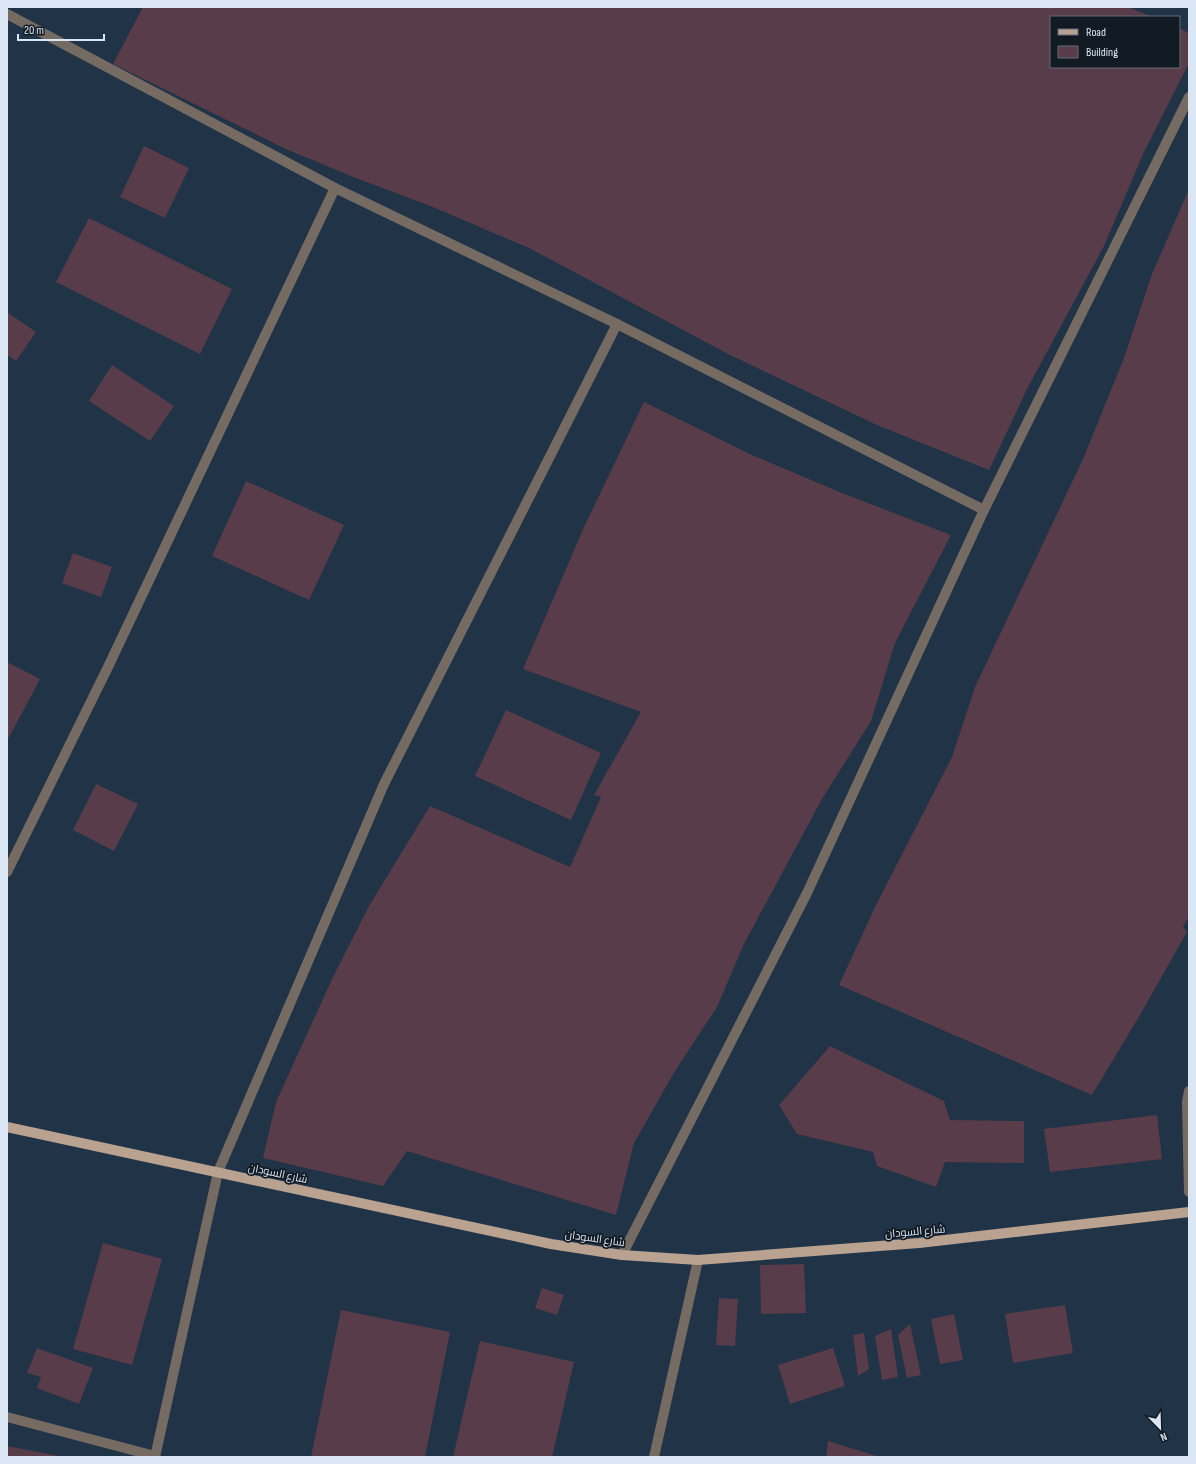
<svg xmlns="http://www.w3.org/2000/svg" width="1196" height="1464" font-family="'Sofia Sans Condensed',Cairo,sans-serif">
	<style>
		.building { fill: #583c49 }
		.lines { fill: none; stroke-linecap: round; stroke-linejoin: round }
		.minor { stroke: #766b62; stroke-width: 10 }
		.major { stroke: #b9a390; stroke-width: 10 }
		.labels { text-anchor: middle; stroke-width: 3.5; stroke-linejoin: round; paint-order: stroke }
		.street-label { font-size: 11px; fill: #dae6f3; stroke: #121a23 }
	</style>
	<rect width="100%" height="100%" fill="#203347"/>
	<g class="building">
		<path d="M143,7H1128L1152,17H1051V67H1179V28L1189,33V63L1144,152L1104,246L1027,389L989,470L877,425L730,355L529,248L433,207L356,178L288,150L113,64Z"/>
		<path d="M144,146L189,168L165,218L120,197Z"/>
		<path d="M1189,189V916L1183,927L1187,932L1140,1015L1092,1095L839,985L875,907L952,757L975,687L1083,459L1124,358L1152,274Z"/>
		<path d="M89,218L232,289L200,354L56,282Z"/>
		<path d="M7,312L36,332L16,361L7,355Z"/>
		<path d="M112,365L174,406L150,441L89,401Z"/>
		<path d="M644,402L752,455L842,493L951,535L895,643L871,721L822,799L744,944L717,1007L675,1071L634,1143L616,1215L407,1151L383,1186L263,1158L276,1102L333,977L369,906L430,806L570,867L601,797L594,795L641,712L523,669L584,527Z"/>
		<path d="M246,481L344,525L309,600L212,556Z"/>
		<path d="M73,553L112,567L101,597L62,583Z"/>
		<path d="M7,662L40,679L7,741Z"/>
		<path d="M506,710L601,753L571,820L475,776Z"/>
		<path d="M96,784L138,804L114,851L73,830Z"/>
		<path d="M830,1046L944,1101L950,1120L1024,1121V1163L945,1162L936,1187L877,1166L873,1152L797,1134L779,1105Z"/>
		<path d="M1157,1115L1162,1159L1050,1172L1044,1129Z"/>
		<path d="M103,1243L162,1259L132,1365L73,1349Z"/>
		<path d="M804,1264L806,1313L761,1314L760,1265Z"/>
		<path d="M542,1288L564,1295L557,1315L535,1308Z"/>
		<path d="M719,1298L738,1299L735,1346L716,1345Z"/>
		<path d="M1065,1305L1073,1353L1013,1363L1005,1314Z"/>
		<path d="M341,1310L450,1332L425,1457H311Z"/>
		<path d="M954,1314L963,1360L940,1364L931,1319Z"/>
		<path d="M910,1324L921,1375L907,1378L898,1335Z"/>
		<path d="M891,1329L898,1377L882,1380L875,1336Z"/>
		<path d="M864,1333L869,1369L858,1376L853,1335Z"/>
		<path d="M480,1341L574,1362L552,1457H453Z"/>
		<path d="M37,1348L93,1368L79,1404L37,1388L41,1377L27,1373Z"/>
		<path d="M833,1348L845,1386L790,1404L778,1365Z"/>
		<path d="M828,1441L880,1457H826Z"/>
		<path d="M7,1446L59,1456V1457H7Z"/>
	</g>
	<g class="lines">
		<g class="minor">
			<path d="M7,14L335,188L617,324L984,510"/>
			<path d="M7,872L108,667L335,188"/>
			<path d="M1189,1091L1187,1102L1189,1192"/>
			<path d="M622,1255L807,893L984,510L1189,97"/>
			<path d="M7,1417L155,1456"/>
			<path d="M155,1457L218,1172L384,784L617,324"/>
			<path d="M654,1457L698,1260"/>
		</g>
		<path class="major" d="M7,1127L551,1244L622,1255L698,1260L919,1243L1189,1212"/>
	</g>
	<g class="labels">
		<g class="street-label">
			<text transform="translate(278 1173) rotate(12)" y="4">شارع السودان</text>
			<text transform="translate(915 1231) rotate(-5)" y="4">شارع السودان</text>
			<text transform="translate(595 1238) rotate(8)" y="4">شارع السودان</text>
		</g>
	</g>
	<rect width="1196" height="1464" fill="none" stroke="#dae6f3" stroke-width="16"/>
	<rect x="1050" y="16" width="130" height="52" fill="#121a23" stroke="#626c76"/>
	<rect x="1058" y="29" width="20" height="6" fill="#b9a390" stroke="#626c76"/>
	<text x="1086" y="36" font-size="12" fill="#dae6f3">Road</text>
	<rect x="1058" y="46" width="20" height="12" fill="#583c49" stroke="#626c76"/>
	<text x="1086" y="56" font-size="12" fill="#dae6f3">Building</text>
	<g transform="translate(1160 1428) rotate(157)" stroke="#121a23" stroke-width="3" paint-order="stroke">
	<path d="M0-3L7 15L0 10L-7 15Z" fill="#dae6f3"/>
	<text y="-6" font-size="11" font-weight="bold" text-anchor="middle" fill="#dae6f3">N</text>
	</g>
	<path d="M18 34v6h86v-6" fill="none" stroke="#dae6f3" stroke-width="2"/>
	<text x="24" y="34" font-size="12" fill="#dae6f3" stroke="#121a23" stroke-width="3" paint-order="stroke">20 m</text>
</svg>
